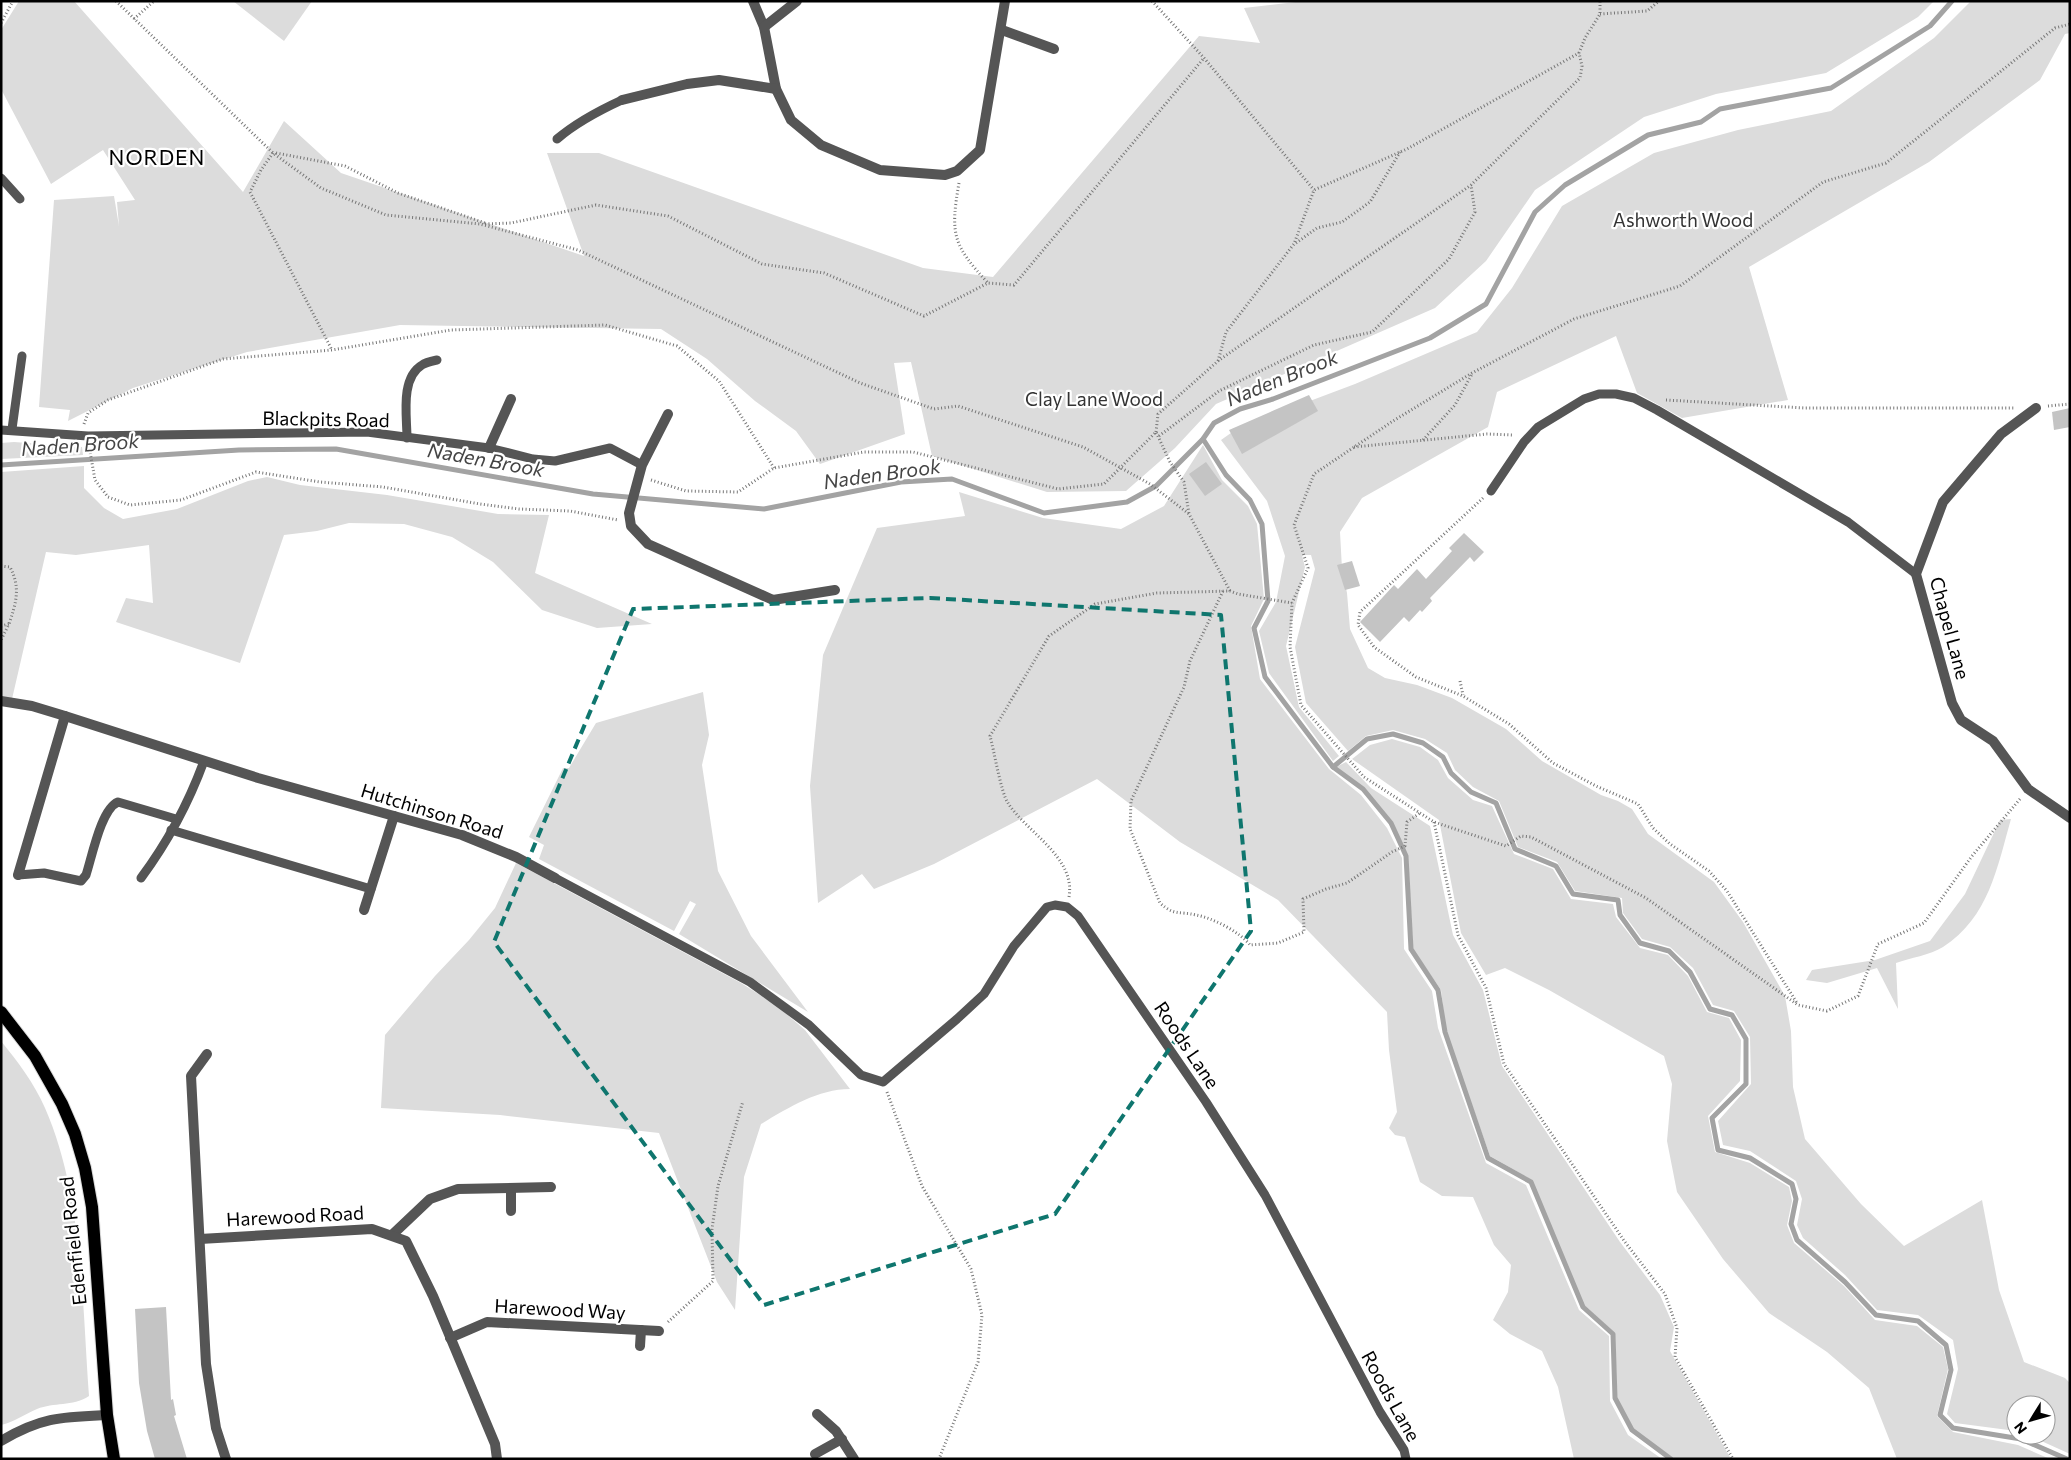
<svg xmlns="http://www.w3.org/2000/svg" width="2071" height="1460" font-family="Commissioner,sans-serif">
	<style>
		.green { fill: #dcdcdc }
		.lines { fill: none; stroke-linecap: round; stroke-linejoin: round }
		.stream { stroke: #a3a3a3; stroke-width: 5 }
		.building { fill: #c4c4c4 }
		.primary-casing { stroke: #dbdbdb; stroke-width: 14 }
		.path { stroke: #777; stroke-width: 3; stroke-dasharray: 1 2.5; stroke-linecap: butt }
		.lane { stroke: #555; stroke-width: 9 }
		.street { stroke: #555; stroke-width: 10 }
		.primary { stroke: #000; stroke-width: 12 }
		.marked { fill: none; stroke: #0f766e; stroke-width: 4; stroke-dasharray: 10 6; stroke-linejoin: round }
		.labels { text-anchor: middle; stroke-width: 4.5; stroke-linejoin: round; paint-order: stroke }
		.park-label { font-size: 19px; fill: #333; stroke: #fff }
		.street-label { font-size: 19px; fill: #000; stroke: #fff }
		.water-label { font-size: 20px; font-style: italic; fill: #444; stroke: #fff }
		.quarter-label { font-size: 21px; letter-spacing: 1px; fill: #000; stroke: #fff }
	</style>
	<rect width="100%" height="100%" fill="#fff"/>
	<g class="green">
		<path d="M19,1H74L243,192L284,121L341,173L584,256L547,153H599L923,268L993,277L1199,36L1260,43L1244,8L1304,1H1934L1918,17L1826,73L1716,94L1644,117L1535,190L1486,261L1435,308L1216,404L1175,448L1126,491L1047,492L932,456L911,362L894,363L905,434L820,464L796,431L755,401L707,359L661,329L400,325L247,352L133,388L68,421L70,410L39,407L54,200L114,196L119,226L117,202L135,200L103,150L51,184L1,89V30Z"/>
		<path d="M233,1H312L284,41Z"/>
		<path d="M1971,1H2070V33L2065,34L2040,80L1929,162L1749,267L1788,400L1682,418L1637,393L1616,336L1497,392L1488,427L1362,498L1340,532L1342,569L1347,593L1350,629L1368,668L1385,678L1417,685L1452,698L1506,729L1542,761L1601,795L1618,801L1632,809L1648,834L1714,882L1743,922L1785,996L1791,1031L1793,1087L1805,1139L1861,1204L1904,1246L1982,1200L1999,1290L2024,1362L2065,1378L2070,1383V1454L2028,1435H2046V1405H2016V1431L1955,1423L1947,1414L1958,1369L1953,1340L1918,1315L1877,1310L1845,1275L1803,1238L1797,1225L1802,1199L1796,1181L1750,1151L1723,1145L1718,1121L1751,1084L1750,1037L1734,1011L1713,1005L1693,968L1670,947L1642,939L1623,913L1622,898L1575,891L1557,862L1518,847L1499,801L1473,787L1455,770L1447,753L1425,739L1393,730L1366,736L1348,751L1306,703L1295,647L1315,569L1311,555H1302L1305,567L1286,646L1299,707L1339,756L1333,761L1269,673L1259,631L1276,602L1285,556L1267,501L1221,440L1238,428L1355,384L1477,332L1512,288L1562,206L1654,153L1738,130L1831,111L1934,38Z"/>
		<path d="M14,442L82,447L83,455L1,459V443Z"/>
		<path d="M1203,445L1222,480L1248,506L1257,524L1264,599L1251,626L1260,679L1329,769L1361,795L1387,828L1402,858L1404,949L1432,991L1438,1028L1486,1163L1526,1185L1579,1310L1609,1336L1610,1401L1628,1435L1662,1459H1574L1558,1387L1542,1351L1510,1334L1493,1320L1508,1292L1511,1265L1494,1245L1473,1197L1442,1196L1420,1182L1405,1137L1395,1135L1389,1128L1397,1112L1389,1050L1387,1012L1278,900L1180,842L1097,779L934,864L874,889L862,874L818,903L810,786L823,655L877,528L965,516L959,492L1043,518L1121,529L1164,506Z"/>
		<path d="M84,466V488L104,508L123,519L177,509L248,481L267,477L300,485L387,495L498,514L549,515L535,573L652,624L597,628L542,610L493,562L452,537L404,524L349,523L317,531L284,535L240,663L116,622L126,598L153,603L149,545L76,555L46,552L12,699L1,698V472Z"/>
		<path d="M703,692L709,735L702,765L718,871L751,936L808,1012L679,934L696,904L690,901L674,931L539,859L544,845L529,837L563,768H569L596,723Z"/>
		<path d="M1392,739L1420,747L1438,760L1448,778L1473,800L1492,806L1514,854L1553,869L1571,899L1613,904L1616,917L1640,948L1668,955L1688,976L1707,1012L1729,1018L1741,1040L1740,1081L1708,1116L1715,1152L1750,1163L1789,1187L1792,1201L1787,1225L1794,1243L1844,1286L1875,1320L1917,1326L1943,1347L1948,1369L1937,1416L1953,1432L2018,1445L2050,1459H1897L1869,1388L1827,1352L1769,1313L1723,1259L1677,1192L1667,1141L1672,1084L1664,1056L1549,990L1505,968L1486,975L1461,933L1439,820L1352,759L1370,745Z"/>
		<path d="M1346,762L1371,788L1430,826L1453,935L1483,990L1502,1066L1620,1242L1660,1295L1674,1327L1670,1351L1731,1459H1675L1633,1429L1617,1398L1615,1333L1584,1305L1532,1180L1490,1156L1446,1032L1441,990L1413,949L1408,856L1392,822L1363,787L1336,767Z"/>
		<path d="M2011,819C1997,868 1989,917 1943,947C1930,955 1910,958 1896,963L1898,1009L1877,968L1827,983L1806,980L1812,970L1875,960L1930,941L1965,894L2000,820Z"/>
		<path d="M516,863L741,983L776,1005L805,1030L850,1089C818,1089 788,1108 761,1124L744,1177L735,1310L717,1282L659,1133L500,1115L381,1108L385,1035L435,976L469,940L495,908Z"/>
		<path d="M1,1041C18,1062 34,1083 45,1108C83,1195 82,1302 89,1396C72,1407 54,1402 37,1409C25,1414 14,1422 1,1425Z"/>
	</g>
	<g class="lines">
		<g class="stream">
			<path d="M1203,439L1226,475L1250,500L1262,524L1268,601L1254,628L1265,677L1333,767L1363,789L1391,823L1402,847L1406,856L1411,949L1438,990L1445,1032L1488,1158L1531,1182L1583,1307L1613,1334L1615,1398L1632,1430L1671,1459"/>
			<path d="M1,465L239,450L336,449L593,494L764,509L901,482L952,479L1044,513L1127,502L1156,486L1203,439L1214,423L1240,409L1273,399L1430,338L1486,304L1535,212L1565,185L1648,135L1701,122L1720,109L1831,88L1930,26L1952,1"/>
			<path d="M1333,767L1367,739L1393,734L1423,743L1443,757L1451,773L1471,792L1496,803L1515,849L1556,866L1573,894L1618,900L1620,915L1640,943L1669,951L1690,972L1710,1009L1732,1015L1746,1039V1084L1712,1118L1718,1150L1750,1158L1792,1184L1796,1199L1791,1224L1797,1240L1845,1282L1876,1315L1918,1321L1946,1345L1951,1370L1940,1415L1953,1428L2021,1439L2067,1459"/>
		</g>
	</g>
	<g class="building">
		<path d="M1309,395L1318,411L1242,454L1229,430Z"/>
		<path d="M2070,408V427L2054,430L2052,412Z"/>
		<path d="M1206,462L1222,484L1205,496L1189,474Z"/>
		<path d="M1464,533L1484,552L1474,562L1470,557L1430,598L1432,601L1422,612L1420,610L1409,622L1404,617L1380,642L1360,622L1394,585L1398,589L1417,569L1426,579L1452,551L1449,548Z"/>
		<path d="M1352,561L1360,586L1345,590L1337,565Z"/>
		<path d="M166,1307L171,1400L173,1399L176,1415L174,1416L187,1459H155L147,1431L139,1383L135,1309Z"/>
	</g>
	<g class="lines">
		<g class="primary-casing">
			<path id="primary" d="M1,1012L35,1056L62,1104L75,1134L85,1168L92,1207L107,1415L114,1459"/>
		</g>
		<g class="path">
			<path d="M116,1L273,153L321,188L386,215L480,224L578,250L860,383L934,409L958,406L1083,447L1150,484L1189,514L1230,591"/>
			<path d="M1152,1L1204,58L1314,190"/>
			<path d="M1600,14L1647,11L1659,1"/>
			<path d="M134,19L154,1"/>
			<path d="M1,23L13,1"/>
			<path d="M273,153L261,170L250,192L332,350"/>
			<path d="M276,153L345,166L398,193L485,223"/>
			<path d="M959,183C950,235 953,245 988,283"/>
			<path d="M485,224L511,223L596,205L668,216L762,264L824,273L924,316L988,283L1014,285L1204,58"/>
			<path d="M1296,243L1317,228L1342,222L1370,202L1400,152"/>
			<path d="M1218,361L1226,332L1294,244L1314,190L1407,149L1579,53"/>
			<path d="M1666,400L1805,408H2014"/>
			<path d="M2048,406L2070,404"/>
			<path d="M84,424L88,413L108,400L223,359L332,350L451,330L605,325L677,346L719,381L774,468"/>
			<path d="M1156,432L1158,414L1218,361L1471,185L1580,78L1582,66L1579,53L1585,38L1600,14V1"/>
			<path d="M1159,436L1219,391L1314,345L1372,332L1449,259L1475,212L1471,185"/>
			<path d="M1423,440L1455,405L1472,374"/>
			<path d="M89,446L95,480L108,497L130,505L181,500L256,472L320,482L383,487L480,504L519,509L570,511L618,520"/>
			<path d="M1354,447L1487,434L1514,435"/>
			<path d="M651,480L686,491L738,492L774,468L864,452H913L1058,489L1104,484L1156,432L1170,462L1184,482L1189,514"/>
			<path d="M1483,498L1360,612L1358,625L1374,647L1416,677L1463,696L1509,724L1553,763L1596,786L1638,804L1653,828L1670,844L1709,871L1727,891L1797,1003"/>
			<path d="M1,566L10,567C21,588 16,603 9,624"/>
			<path d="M1223,591L1190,661L1184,687L1131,801L1130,829L1160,903C1174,916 1179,911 1196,915C1213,918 1240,932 1250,945L1278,943L1304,932L1303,899L1326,889L1347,883L1392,852L1405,846L1407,822L1420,813"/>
			<path d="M1,626L9,624L1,640"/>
			<path d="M1460,681L1463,695"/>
			<path d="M2020,799L1972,856L1924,923L1878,944L1858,996L1827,1011L1798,1005L1646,898L1531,837L1521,836L1506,846L1434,822L1364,777L1301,705L1290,647L1292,603L1308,568L1294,525L1314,474L1393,421L1472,373L1574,319L1680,286L1823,182L1886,163L2055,28L2070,24"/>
			<path d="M1434,822L1458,935L1486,988L1504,1064L1625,1242L1665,1294L1677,1328L1675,1357L1733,1459"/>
			<path d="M1069,897C1076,857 1026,832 1008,803C1001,793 994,750 990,736L1049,636L1095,604L1157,593L1230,591L1238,594L1292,603"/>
			<path d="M887,1092L922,1186L971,1269L982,1315L978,1362L939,1459"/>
			<path d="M668,1322L713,1281L712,1229L718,1186L743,1101"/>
		</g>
		<g class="lane">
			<path d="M557,139C577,122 598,111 622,100"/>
			<path d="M1,178L20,199"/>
			<path d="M12,429L22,356"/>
			<path d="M1,430L88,436L367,432L489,448L533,459L555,461L610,448L642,465"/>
			<path d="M407,438C407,417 400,378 422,365C426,362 432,361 437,360"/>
			<path d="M1491,491L1524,442L1538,427L1584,399L1599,394H1616L1634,398L1657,410L1848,522L1916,574"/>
			<path d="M171,830L371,889"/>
			<path d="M18,875L44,873L81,881L86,875C92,857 101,809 118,802L176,819"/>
			<path d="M141,878C167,843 189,802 204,761"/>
			<path d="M555,878L750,982L809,1025L861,1075L883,1082L957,1019L984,994L1014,946L1047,907L1055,905L1067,907L1078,916L1206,1102L1265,1195L1380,1412L1404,1450L1406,1459"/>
		</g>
		<g class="street">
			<path d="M753,1L764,27L776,89L791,120L821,145L880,170L945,175L957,171L980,150L1005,1"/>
			<path d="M764,27L797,1"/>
			<path d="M1002,30L1054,49"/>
			<path d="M622,100L687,84L719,80L776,89"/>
			<path d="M2036,408L2001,434L1943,502L1916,574L1952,703L1961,720L1993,741L2028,789L2070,818"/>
			<path d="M668,414L642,465L629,513L631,526L648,544L773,600L835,590"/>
			<path d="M489,448L511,399"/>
			<path d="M1,701L32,706L65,716L258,778L462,835L516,857L555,878"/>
			<path d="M18,875L65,716"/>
			<path d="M364,910L394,816"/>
			<path d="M207,1054L191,1076L206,1364L216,1428L226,1459"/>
			<path d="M511,1188V1211"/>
			<path d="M392,1235L430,1199L458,1189L551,1187"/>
			<path d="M200,1239L372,1229L406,1241L433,1296L495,1444L497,1459"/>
			<path d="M450,1338L487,1322L659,1331"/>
			<path d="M640,1346L641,1330"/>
			<path d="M817,1414L836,1431L854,1459"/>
			<path d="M1,1441C41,1417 62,1417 107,1415"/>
			<path d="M815,1454L842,1439"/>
		</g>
		<use href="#primary" class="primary"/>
	</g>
	<path class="marked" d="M930,598L1221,615L1251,931L1055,1214L764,1305L494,942L633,609Z"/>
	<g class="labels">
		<g class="park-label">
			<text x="1683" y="227">Ashworth Wood</text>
			<text x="1094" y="406">Clay Lane Wood</text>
		</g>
		<g class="street-label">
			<text transform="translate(326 419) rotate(1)" y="7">Blackpits Road</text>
			<text transform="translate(1950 628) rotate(75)" y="7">Chapel Lane</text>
			<text transform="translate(432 811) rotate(17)" y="7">Hutchinson Road</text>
			<text transform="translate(1187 1045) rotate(56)" y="7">Roods Lane</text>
			<text transform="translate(295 1216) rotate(-3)" y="7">Harewood Road</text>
			<text transform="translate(73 1241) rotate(-96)" y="7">Edenfield Road</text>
			<text transform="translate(560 1309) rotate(3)" y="7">Harewood Way</text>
			<text transform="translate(1391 1396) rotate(61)" y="7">Roods Lane</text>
		</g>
		<g class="water-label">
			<text transform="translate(1282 378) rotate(-22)" y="7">Naden Brook</text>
			<text transform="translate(80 445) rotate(-4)" y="7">Naden Brook</text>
			<text transform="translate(486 460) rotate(10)" y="7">Naden Brook</text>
			<text transform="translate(882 474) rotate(-8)" y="7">Naden Brook</text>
		</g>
		<g class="quarter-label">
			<text x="157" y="165">NORDEN</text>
		</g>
	</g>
	<rect width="2071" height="1460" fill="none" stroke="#000000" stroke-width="5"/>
	<g transform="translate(2031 1420) rotate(233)"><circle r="24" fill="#ffffff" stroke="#999999"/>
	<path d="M0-4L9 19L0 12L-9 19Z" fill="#000000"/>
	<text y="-8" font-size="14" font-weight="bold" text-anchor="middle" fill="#000000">N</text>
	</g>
</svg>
